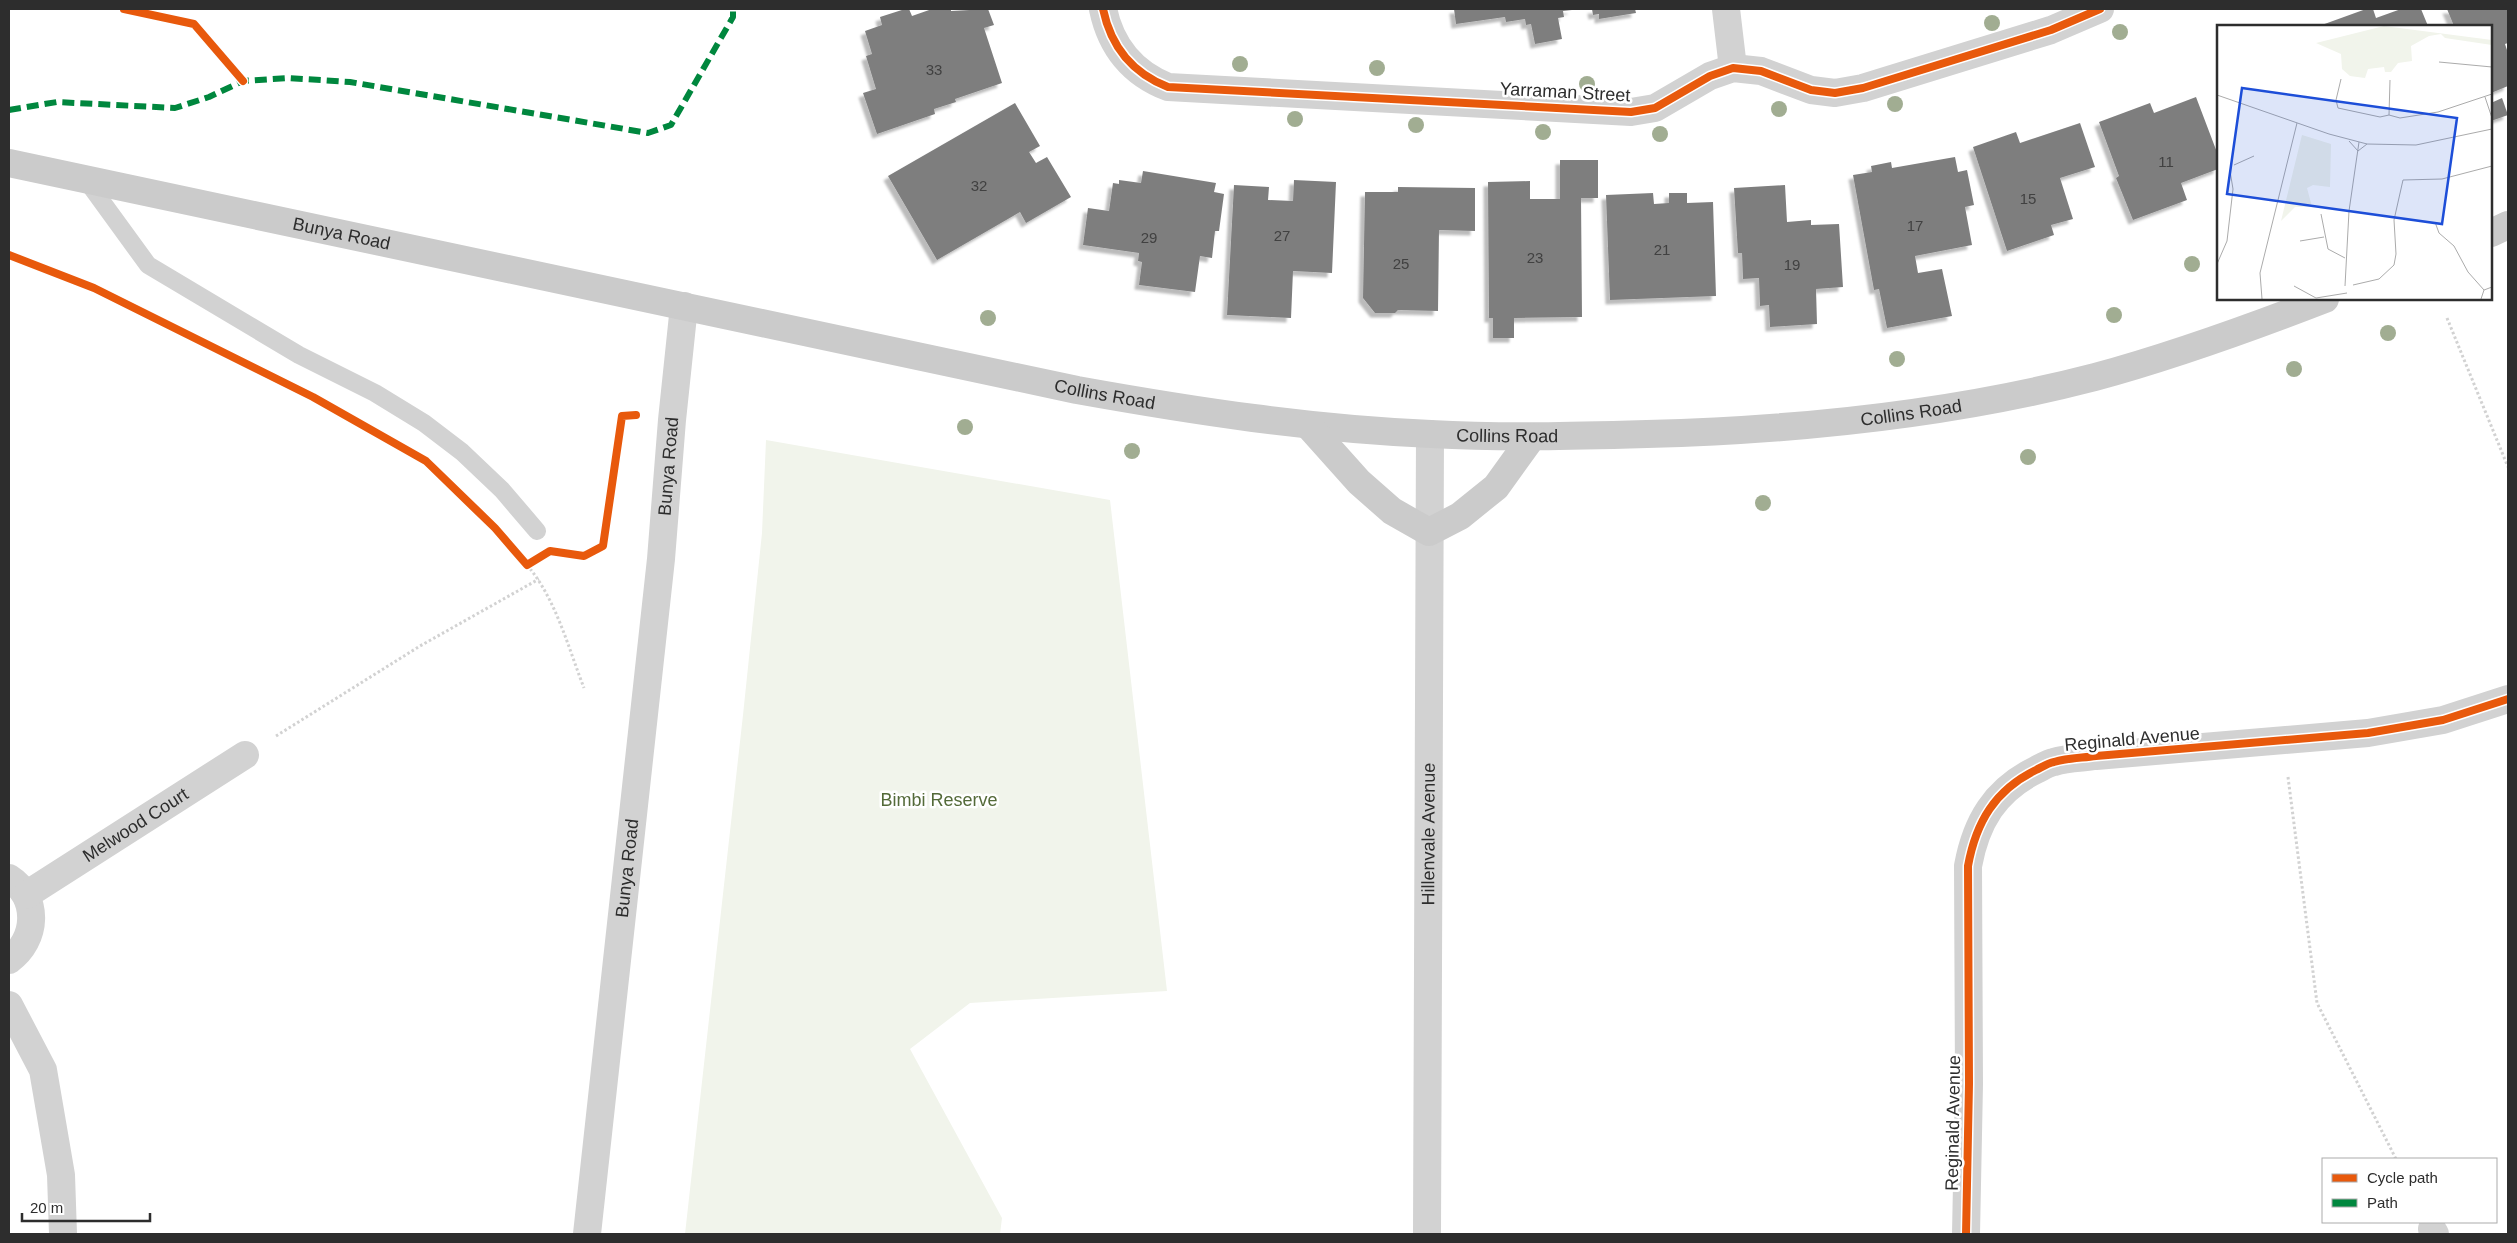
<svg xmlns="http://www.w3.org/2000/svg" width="2517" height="1243" font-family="Helvetica,sans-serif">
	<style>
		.green { fill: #f1f4eb }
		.building { fill: #7e7e7e; filter: url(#shadow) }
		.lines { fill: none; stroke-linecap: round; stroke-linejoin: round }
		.path { stroke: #d2d2d2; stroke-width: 3; stroke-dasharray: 2.5 2.5; stroke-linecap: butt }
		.service { stroke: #d2d2d2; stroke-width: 18 }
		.minor { stroke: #d2d2d2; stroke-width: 28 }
		.tertiary { stroke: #d2d2d2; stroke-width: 28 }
		.secondary { stroke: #cbcbcb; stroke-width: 28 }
		.quiet { stroke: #00873e; stroke-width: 6; stroke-dasharray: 12 6; stroke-linecap: butt }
		.cycleway-casing { stroke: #fff; stroke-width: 11 }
		.cycleway { stroke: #e8590c; stroke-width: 8 }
		.tree { fill: #a1ad92 }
		.labels { text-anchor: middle; stroke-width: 5; stroke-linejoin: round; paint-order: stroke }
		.number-label { font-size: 15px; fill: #414141 }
		.street-label { font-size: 18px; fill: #2d2d2d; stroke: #fff }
		.park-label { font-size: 18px; fill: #546a39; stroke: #fff }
		.inset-road { fill: none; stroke: #ababab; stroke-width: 1 }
		.view { fill: #1d4ed8; fill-opacity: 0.15; stroke: #1d4ed8; stroke-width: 2.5 }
		.inset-edge { fill: none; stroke: #2d2d2d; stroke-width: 2.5 }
	</style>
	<defs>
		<filter id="shadow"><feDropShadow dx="-4.5" dy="4.5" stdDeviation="1" flood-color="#0004"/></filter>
	</defs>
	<rect width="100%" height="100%" fill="#fff"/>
	<path class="green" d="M766,440L1110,500L1167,991L970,1003L910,1049L1002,1218L1000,1234H685L743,715L762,533Z"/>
	<g class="building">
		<path d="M905,9H909L912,16L932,9H951V11L988,9L994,25L984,28L1002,83L955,99L956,102L934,109L935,114L877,134L863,93L876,89L866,56L872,54L865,31L882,25L880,17Z"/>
		<path d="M1454,9H1572V10L1563,11L1564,17L1558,18L1562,39L1535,44L1531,24L1526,25L1525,19L1506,22L1505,17L1456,24Z"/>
		<path d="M1592,9H1635L1636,13L1599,19V14L1593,15Z"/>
		<path d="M2366,9H2373L2376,18L2401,9H2421L2428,26H2319Z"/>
		<path d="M2447,9H2508V43L2505,44L2508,53V86L2491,93V26H2454Z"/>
		<path d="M2196,97L2218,155V169L2181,183L2187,200L2133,220L2116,178L2119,176L2099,122L2150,103L2154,113Z"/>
		<path d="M2502,98L2508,115L2491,121V103Z"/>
		<path d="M1015,103L1040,146L1029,152L1036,163L1047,157L1071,197L1026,223L1020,212L937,260L888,176Z"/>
		<path d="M2080,123L2095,167L2060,178L2073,219L2051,225L2054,235L2007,251L1973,147L2016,132L2020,143Z"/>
		<path d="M1955,157L1958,172L1967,170L1974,205L1965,207L1972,245L1915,256L1918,273L1942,269L1952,316L1887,328L1879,289L1874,290L1853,175L1872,172L1871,166L1891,162L1892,168Z"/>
		<path d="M1560,160H1598V198H1581L1582,317L1514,318V338H1493V318H1489L1488,182L1530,181V199H1560Z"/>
		<path d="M1143,171L1216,183L1214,192L1224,194L1219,231H1215L1212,258L1200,256L1195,292L1139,285L1142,262L1138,261L1139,253L1083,245L1088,208L1109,211L1113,183L1119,184V180L1141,183Z"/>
		<path d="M1294,180L1336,182L1332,273L1293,271L1291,318L1227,315L1234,185L1269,187L1268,200L1293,201Z"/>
		<path d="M1785,185L1787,222L1811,220V225L1839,224L1843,287L1816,289L1817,324L1770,327L1769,305L1760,306L1759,278L1743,279L1742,253H1738L1734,188Z"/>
		<path d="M1398,187L1475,188V231L1439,230L1438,311L1398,310L1395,313H1375L1363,298L1365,192H1398Z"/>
		<path d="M1653,193L1654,204L1669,203V193H1687V203L1713,202L1716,296L1610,300L1606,195Z"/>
	</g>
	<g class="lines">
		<g class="path">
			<path d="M2447,318L2508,467"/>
			<path d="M527,565C556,599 568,647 584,688"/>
			<path d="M276,736L420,646L539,579"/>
			<path d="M2288,777L2317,1003L2396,1159"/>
		</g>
		<path class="service" d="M84,177L148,265L299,355L375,393L424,423L462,452L502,490L537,531"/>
		<g class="minor">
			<path d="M1103,9C1111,47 1132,73 1168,87L1631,112L1655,108L1710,76L1733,68L1761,71L1811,90L1835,93L1863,88L2051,30L2100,9"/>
			<path d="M1726,9L1733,68"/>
			<path d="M9,878C40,898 37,940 9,960"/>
			<path id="s1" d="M26,895L245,755"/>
			<path d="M9,1005L43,1070L61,1175L63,1234"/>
			<path d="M2432,1229L2435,1234"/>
			<path id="s2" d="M1427,1234L1430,434"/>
			<path d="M1966,1234L1969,1084L1968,866C1976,822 1995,790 2036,770C2042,767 2048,763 2054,762C2067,758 2082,758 2096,756L2368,733L2443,720L2508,699"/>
		</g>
		<path class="tertiary" id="s3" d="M587,1234L661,559L672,420L684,306"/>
		<g class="secondary">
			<path id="s4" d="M9,163L1077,390C1194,411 1312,429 1431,434C1503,438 1575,436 1647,434C1798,430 1949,415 2095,377C2173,356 2250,328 2325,299"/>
			<path d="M2491,233L2508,225"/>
			<path d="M1308,425L1359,482L1392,511L1429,532L1460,516L1496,487L1532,437"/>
		</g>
		<path class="quiet" d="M9,110L57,102L175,108L209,97L243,81L288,78L350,82L648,133L671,125L733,17V9"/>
		<g class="cycleway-casing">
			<g id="cycleway">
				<path d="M124,9L194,24L243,81"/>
				<path d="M1103,9C1111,47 1132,73 1168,87L1631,112L1655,108L1710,76L1733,68L1761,71L1811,90L1835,93L1863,88L2051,30L2100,9"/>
				<path d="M9,255L94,288L313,397L426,461L495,528L527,565L550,551L584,556L603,546L622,416L636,415"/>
				<path d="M1966,1234L1969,1084L1968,866C1976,822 1995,790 2036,770C2042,767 2048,763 2054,762C2067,758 2082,758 2096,756L2368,733L2443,720L2508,699"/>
			</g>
		</g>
		<use href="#cycleway" class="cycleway"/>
	</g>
	<g class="tree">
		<circle cx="1992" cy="23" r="8"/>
		<circle cx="2120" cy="32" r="8"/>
		<circle cx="1240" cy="64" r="8"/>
		<circle cx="1377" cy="68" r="8"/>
		<circle cx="1587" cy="84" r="8"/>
		<circle cx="1895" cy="104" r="8"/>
		<circle cx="1779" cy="109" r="8"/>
		<circle cx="1295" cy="119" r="8"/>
		<circle cx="1416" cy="125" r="8"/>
		<circle cx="1543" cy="132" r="8"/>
		<circle cx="1660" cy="134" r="8"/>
		<circle cx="2192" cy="264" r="8"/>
		<circle cx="2114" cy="315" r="8"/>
		<circle cx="988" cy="318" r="8"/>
		<circle cx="2388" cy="333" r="8"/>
		<circle cx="1897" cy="359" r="8"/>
		<circle cx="2294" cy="369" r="8"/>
		<circle cx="965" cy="427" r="8"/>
		<circle cx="1132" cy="451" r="8"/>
		<circle cx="2028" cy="457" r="8"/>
		<circle cx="1763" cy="503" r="8"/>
	</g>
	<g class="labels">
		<g class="number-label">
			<text x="934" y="75">33</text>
			<text x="2166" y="167">11</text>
			<text x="979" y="191">32</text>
			<text x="2028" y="204">15</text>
			<text x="1915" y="231">17</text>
			<text x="1282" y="241">27</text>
			<text x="1149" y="243">29</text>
			<text x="1662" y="255">21</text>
			<text x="1535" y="263">23</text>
			<text x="1401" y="269">25</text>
			<text x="1792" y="270">19</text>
		</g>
		<g class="street-label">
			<text transform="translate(1565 92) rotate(3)" y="6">Yarraman Street</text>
			<text dy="6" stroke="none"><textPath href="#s4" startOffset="340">Bunya Road</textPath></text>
			<text dy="6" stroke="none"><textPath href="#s4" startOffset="1120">Collins Road</textPath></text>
			<text dy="6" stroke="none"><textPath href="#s4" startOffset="1930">Collins Road</textPath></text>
			<text dy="6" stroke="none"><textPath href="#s4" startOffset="1525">Collins Road</textPath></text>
			<text dy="6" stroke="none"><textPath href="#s3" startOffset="772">Bunya Road</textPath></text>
			<text transform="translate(2132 739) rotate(-5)" y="6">Reginald Avenue</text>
			<text dy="6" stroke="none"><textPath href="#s1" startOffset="130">Melwood Court</textPath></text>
			<text dy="6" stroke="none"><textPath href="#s2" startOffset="400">Hillenvale Avenue</textPath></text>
			<text dy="6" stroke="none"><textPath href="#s3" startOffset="368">Bunya Road</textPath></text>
			<text transform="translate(1953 1123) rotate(-89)" y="6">Reginald Avenue</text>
		</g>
		<g class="park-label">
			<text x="939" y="806">Bimbi Reserve</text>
		</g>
	</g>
	<g transform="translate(2217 25)">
		<rect width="275" height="275" fill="#fff"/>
		<path d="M167,1L275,15V20L228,13L224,9L212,11L194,21L195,36L181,38L174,47H168L167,42L151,44L148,53L133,51L125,44L124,29L99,18ZM85,110L114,119L113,162L96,160L90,163L95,182H78L64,196Z" fill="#f1f4eb"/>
		<path class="inset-road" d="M222,37L275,42M124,54L119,75L121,83L163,92L172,90L183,93L221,87L275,69M0,70L112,109L150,119L199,120L275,104M268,72L275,93M172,90L173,55M132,116L141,126L150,119M17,140L37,131M104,189L111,224L128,233M218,197L222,208L237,221L251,247L267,265M83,216L107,212M0,239L10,216L16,164L13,146M136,260L162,254L177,240L179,229L177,195L186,155L225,154L275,141M77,261L99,273L130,268M128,261L132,186L142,117M45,274L43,248L80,98M264,274L267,265L275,262"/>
		<path class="view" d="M25,63L240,93L225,199L10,169Z"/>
		<rect width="275" height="275" class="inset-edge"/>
	</g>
	<rect width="2517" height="1243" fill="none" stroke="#2d2d2d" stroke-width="20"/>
	<rect x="2322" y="1158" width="175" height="65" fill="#ffffff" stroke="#ababab"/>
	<rect x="2332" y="1174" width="25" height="8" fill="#e8590c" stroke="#ababab"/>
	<text x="2367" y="1183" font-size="15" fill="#2d2d2d">Cycle path</text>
	<rect x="2332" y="1199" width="25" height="8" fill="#00873e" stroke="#ababab"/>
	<text x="2367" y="1208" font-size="15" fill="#2d2d2d">Path</text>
	<path d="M22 1213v8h128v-8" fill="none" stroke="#2d2d2d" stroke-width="2.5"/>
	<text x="30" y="1213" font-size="15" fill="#2d2d2d" stroke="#ffffff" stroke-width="4" paint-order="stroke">20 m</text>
</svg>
